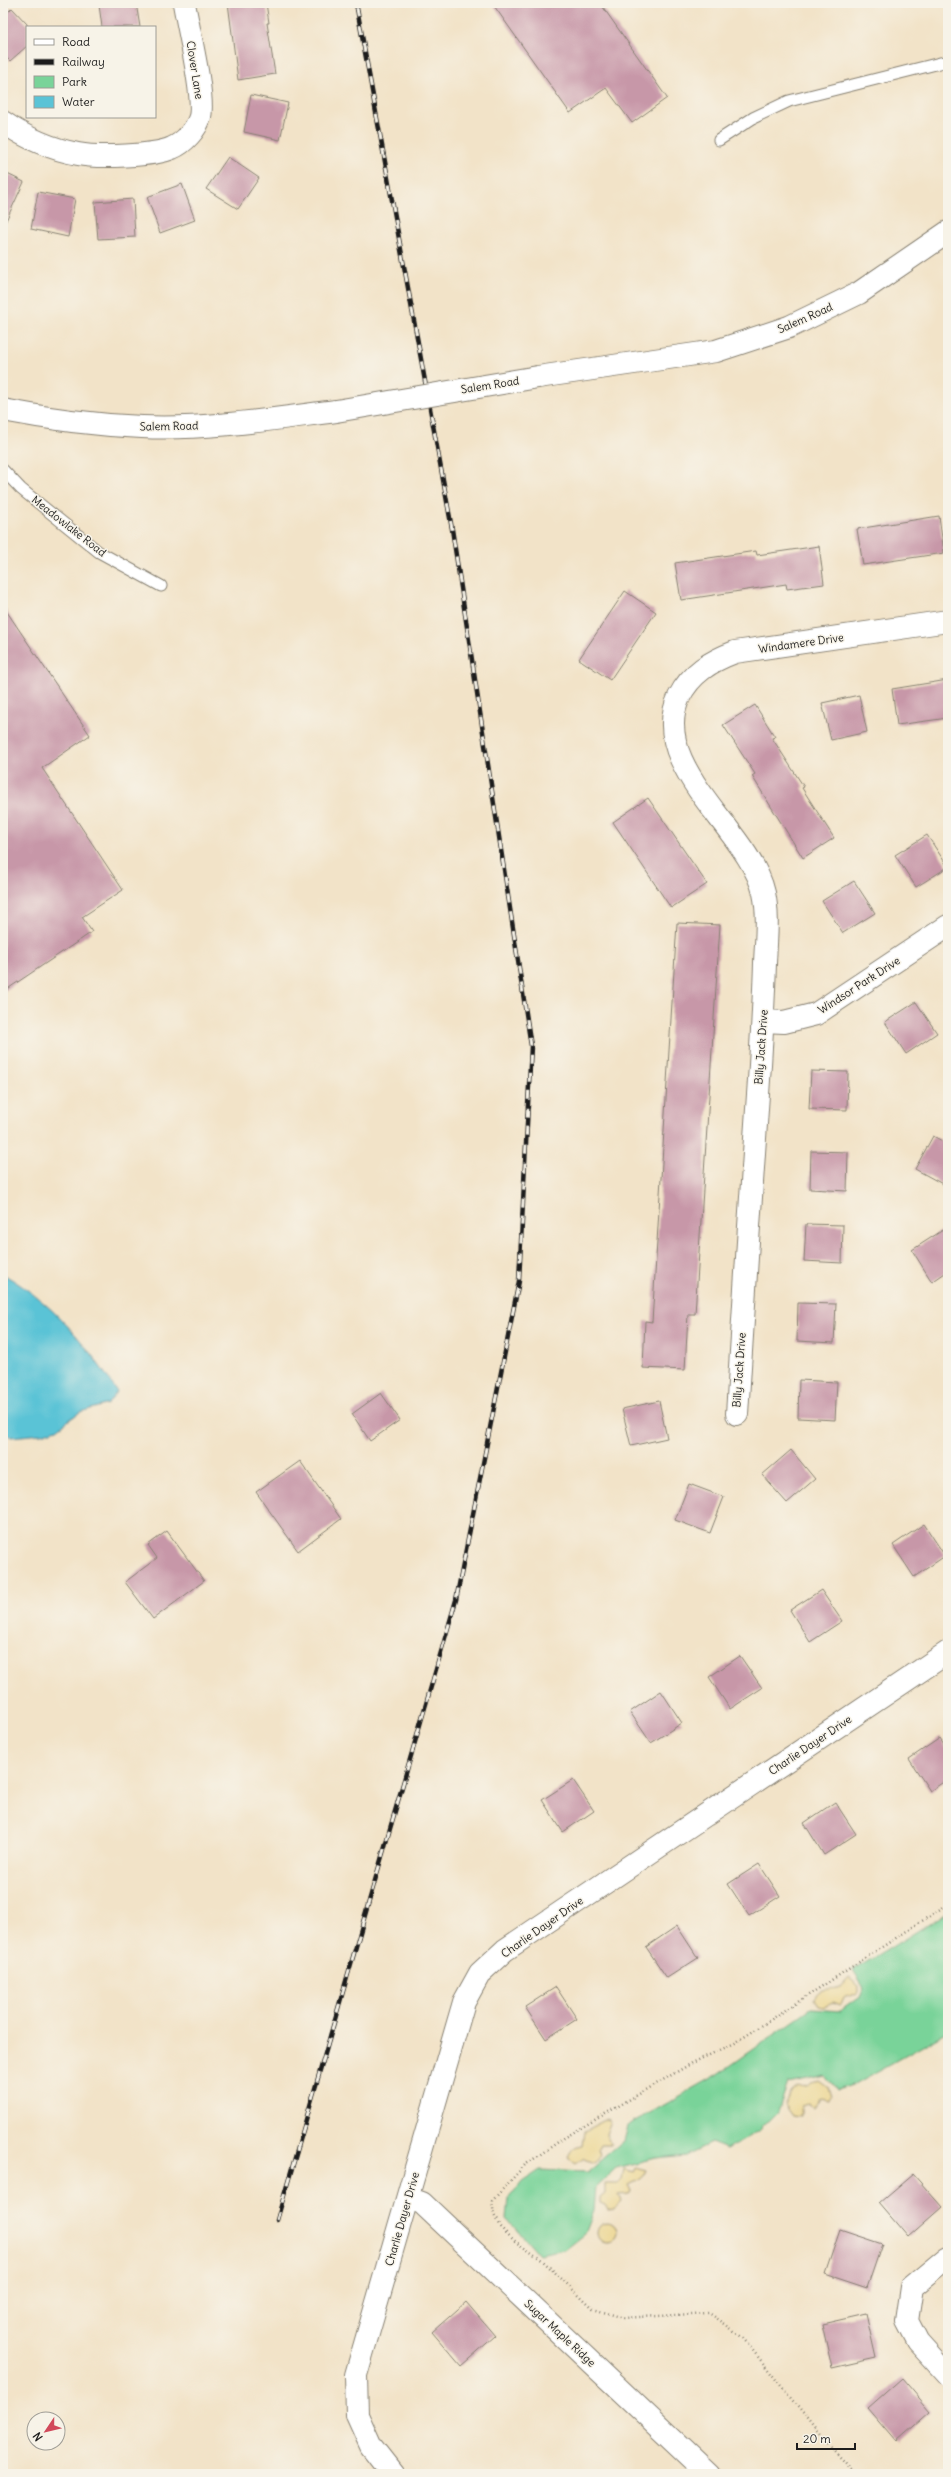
<svg xmlns="http://www.w3.org/2000/svg" width="951" height="2477" font-family="Delius,sans-serif">
	<style>
		.green { fill: #79d399; stroke: #4a785a }
		.sand { fill: #eeda9e; stroke: #857b5d }
		.water { fill: #5ac3d6; stroke: #3b7079 }
		.building { fill: #c797a8 }
		.lines { fill: none; stroke-linecap: round; stroke-linejoin: round }
		.service-casing { stroke: #878072; stroke-width: 13 }
		.minor-casing { stroke: #878072; stroke-width: 24 }
		.secondary-casing { stroke: #878072; stroke-width: 24 }
		.path { stroke: #878072; stroke-width: 2.5; stroke-dasharray: 1 3; stroke-linecap: butt }
		.service { stroke: #fff; stroke-width: 11 }
		.minor { stroke: #fff; stroke-width: 22 }
		.secondary { stroke: #fff; stroke-width: 22 }
		.rail-casing { stroke: #1c1c1c; stroke-width: 4.5 }
		.rail { stroke: #f7f3e8; stroke-width: 3; stroke-dasharray: 9; stroke-linecap: butt }
		.secondary-bridge-casing { stroke: #878072; stroke-width: 24; stroke-linecap: butt }
		.secondary-bridge { stroke: #fff; stroke-width: 22 }
		.labels { text-anchor: middle; stroke-width: 3; stroke-linejoin: round; paint-order: stroke }
		.street-label { font-size: 11px; fill: #1c1c1c; stroke: #f7f3e8 }
	</style>
	<rect width="100%" height="100%" fill="#f7f3e8"/>
	<filter id="ink" filterUnits="userSpaceOnUse"><feTurbulence type="fractalNoise" baseFrequency=".025" numOctaves="2"/><feDisplacementMap in="SourceGraphic" scale="8" xChannelSelector="R" yChannelSelector="G"/><feConvolveMatrix kernelMatrix="1 2 1 2 8 2 1 2 1" color-interpolation-filters="sRGB"/></filter>
	<filter id="wash" filterUnits="userSpaceOnUse"><feTurbulence type="fractalNoise" baseFrequency=".012" numOctaves="4" result="noise"/><feDisplacementMap in="SourceGraphic" scale="16" xChannelSelector="R" yChannelSelector="G"/><feGaussianBlur stdDeviation="0.9" result="paint"/><feColorMatrix in="noise" values="0 0 0 0 0 0 0 0 0 0 0 0 0 0 0 0 0 1.4 0 .05"/><feComposite in="paint" operator="in"/></filter>
	<g filter="url(#wash)">
		<rect width="100%" height="100%" fill="#f2e3c8"/>
		<path class="green" d="M948,1912V2031L855,2084L837,2090L825,2075L788,2083L778,2111L759,2130L727,2149L711,2143L686,2155L656,2158L616,2168L596,2187L594,2211L585,2234L565,2250L539,2255L507,2218L509,2199L522,2182L540,2170L587,2172L623,2141L627,2126L717,2075L811,2009L841,2011L859,1998L864,1988L853,1971Z"/>
		<g class="sand">
			<path d="M849,1978L859,1986L857,1993L844,1998L841,2005L833,2002L823,2007L818,2006L814,2000C818,1984 833,1992 842,1986C844,1984 846,1981 849,1978Z"/>
			<path d="M819,2080L827,2086L830,2096L828,2099L820,2097L812,2107L808,2104L801,2106V2116L793,2115L785,2104L790,2092L797,2086C808,2091 810,2083 819,2080Z"/>
			<path d="M607,2119L611,2121L606,2134L612,2145H601L599,2149L601,2156L594,2162L584,2158L576,2164L568,2158C571,2151 574,2147 582,2146L584,2131Z"/>
			<path d="M635,2167L646,2170C642,2180 637,2180 628,2185L631,2191L629,2195L618,2196L621,2202L614,2209L608,2210L605,2205L600,2203V2198L605,2194V2183H618L622,2179L624,2169L633,2172Z"/>
			<circle cx="607" cy="2233" r="10"/>
		</g>
		<path class="water" d="M3,1274C52,1302 88,1345 117,1392L108,1404L80,1412L57,1429L41,1434L11,1437L3,1430Z"/>
		<g id="blocks">
			<g class="building">
				<path d="M112,3H136L140,27H102L99,5Z"/>
				<path d="M228,3H266L269,23H267L275,74L238,80Z"/>
				<path d="M492,3H600L667,98L632,123L606,88L570,113Z"/>
				<path d="M12,8L27,24V46L10,61L3,54V17Z"/>
				<path d="M251,95L288,103L280,140L244,132Z"/>
				<path d="M228,157L259,178L238,209L206,189Z"/>
				<path d="M3,172L24,182L3,227Z"/>
				<path d="M182,184L195,220L160,233L147,197Z"/>
				<path d="M38,192L75,199L68,237L31,229Z"/>
				<path d="M133,199L135,237L98,239L95,202Z"/>
				<path d="M939,516L944,553L863,565L857,529Z"/>
				<path d="M819,546L824,584L787,589L786,584L681,600L675,563L756,551L757,555Z"/>
				<path d="M625,591L656,612L610,680L579,659Z"/>
				<path d="M3,606L90,735L42,768L123,890L82,917L92,932L3,992Z"/>
				<path d="M948,680V718L897,725L892,689Z"/>
				<path d="M859,695L867,732L831,740L822,703Z"/>
				<path d="M755,705L775,737L772,738L804,787L802,788L834,838L803,858L752,776L755,774L723,725Z"/>
				<path d="M648,798L707,884L671,908L613,822Z"/>
				<path d="M927,835L948,867L916,887L895,855Z"/>
				<path d="M854,881L875,913L843,933L822,901Z"/>
				<path d="M677,923L720,925L695,1314H688L685,1370L643,1368L645,1321L652,1322Z"/>
				<path d="M916,1002L937,1033L906,1054L885,1022Z"/>
				<path d="M811,1071L848,1072L847,1110L809,1109Z"/>
				<path d="M933,1136L948,1144V1187L915,1169Z"/>
				<path d="M811,1151L848,1152L847,1191L810,1189Z"/>
				<path d="M806,1224L843,1225L842,1263L804,1261Z"/>
				<path d="M943,1230L948,1237V1271L932,1282L912,1250Z"/>
				<path d="M798,1303L836,1304L834,1343L797,1341Z"/>
				<path d="M799,1380L837,1382L835,1420L798,1418Z"/>
				<path d="M381,1393L400,1420L370,1441L352,1414Z"/>
				<path d="M659,1401L667,1438L631,1446L622,1409Z"/>
				<path d="M791,1450L815,1479L787,1503L762,1475Z"/>
				<path d="M300,1461L341,1519L298,1551L256,1492Z"/>
				<path d="M689,1484L724,1497L710,1533L675,1520Z"/>
				<path d="M924,1524L945,1556L914,1577L893,1545Z"/>
				<path d="M167,1531L204,1581L153,1619L125,1582L157,1558L148,1545Z"/>
				<path d="M821,1590L842,1621L810,1642L790,1610Z"/>
				<path d="M740,1656L762,1688L730,1709L709,1677Z"/>
				<path d="M661,1691L682,1723L651,1743L630,1712Z"/>
				<path d="M940,1738L948,1750V1779L930,1791L909,1759Z"/>
				<path d="M573,1780L594,1811L563,1832L542,1800Z"/>
				<path d="M835,1802L856,1834L824,1855L804,1823Z"/>
				<path d="M759,1864L780,1896L749,1916L728,1884Z"/>
				<path d="M677,1926L698,1958L667,1978L646,1947Z"/>
				<path d="M556,1987L577,2019L546,2039L525,2007Z"/>
				<path d="M913,2174L942,2207L908,2237L879,2203Z"/>
				<path d="M840,2230L882,2244L867,2288L825,2274Z"/>
				<path d="M466,2302L495,2336L461,2366L432,2332Z"/>
				<path d="M866,2314L876,2358L832,2368L822,2324Z"/>
				<path d="M902,2378L931,2412L897,2442L868,2408Z"/>
			</g>
		</g>
	</g>
	<g filter="url(#ink)">
		<use href="#blocks" fill-opacity="0" stroke="#878072" stroke-width="1"/>
		<g class="lines">
			<g class="service-casing">
				<g id="service">
					<path d="M719,140L753,118L789,101L948,61"/>
					<path d="M3,470L21,489L99,552L161,586"/>
				</g>
			</g>
			<g class="minor-casing">
				<g id="minor">
					<path d="M3,122C26,138 51,149 78,154C98,158 154,156 172,148C184,143 196,130 200,117C205,96 188,28 184,3"/>
					<path d="M763,1021L784,1022L816,1014L948,926"/>
					<path d="M737,1414C744,1298 752,1181 760,1065C762,1031 764,997 765,963C766,939 769,916 764,893C750,831 647,766 679,697C691,673 711,661 735,652L948,621"/>
					<path d="M408,2198L422,2203L709,2474"/>
					<path d="M948,2257L912,2287L907,2321L918,2342L948,2375"/>
					<path d="M393,2474L371,2446L357,2415L356,2375L464,2002L480,1973L505,1950L948,1652"/>
				</g>
			</g>
			<g class="secondary-casing">
				<g id="secondary">
					<path d="M538,377L716,351L789,327L859,293L948,232"/>
					<path d="M3,410C49,419 95,425 142,427C205,430 273,419 336,411"/>
				</g>
			</g>
			<path class="path" d="M856,2474L824,2440L743,2338L725,2324L709,2313L624,2318L593,2309L542,2260L516,2242L500,2227L494,2215L492,2201L525,2165L564,2138L692,2063L735,2043L948,1904"/>
			<use href="#service" class="service"/>
			<use href="#minor" class="minor"/>
			<use href="#secondary" class="secondary"/>
			<g class="rail-casing">
				<path id="rail" d="M277,2220L456,1600L519,1281L531,1046L452,529L356,3"/>
			</g>
			<use href="#rail" class="rail"/>
			<g class="secondary-bridge-casing">
				<path id="secondary-bridge" d="M336,411L538,377"/>
			</g>
			<use href="#secondary-bridge" class="secondary-bridge"/>
		</g>
	</g>
	<g class="labels">
		<g class="street-label">
			<text transform="translate(195 70) rotate(81)" y="4">Clover Lane</text>
			<text transform="translate(805 318) rotate(-24)" y="4">Salem Road</text>
			<text transform="translate(490 385) rotate(-9)" y="4">Salem Road</text>
			<text transform="translate(169 426) rotate(-1)" y="4">Salem Road</text>
			<text transform="translate(69 526) rotate(38)" y="4">Meadowlake Road</text>
			<text transform="translate(801 643) rotate(-8)" y="4">Windamere Drive</text>
			<text transform="translate(859 985) rotate(-33)" y="4">Windsor Park Drive</text>
			<text transform="translate(761 1047) rotate(-86)" y="4">Billy Jack Drive</text>
			<text transform="translate(739 1370) rotate(-86)" y="4">Billy Jack Drive</text>
			<text transform="translate(810 1745) rotate(-34)" y="4">Charlie Dayer Drive</text>
			<text transform="translate(542 1927) rotate(-35)" y="4">Charlie Dayer Drive</text>
			<text transform="translate(402 2219) rotate(-74)" y="4">Charlie Dayer Drive</text>
			<text transform="translate(560 2333) rotate(43)" y="4">Sugar Maple Ridge</text>
		</g>
	</g>
	<rect width="951" height="2477" fill="none" stroke="#f7f3e8" stroke-width="16"/>
	<rect x="26" y="26" width="130" height="92" fill="#f7f3e8" stroke="#9f9d96"/>
	<rect x="34" y="39" width="20" height="6" fill="#ffffff" stroke="#9f9d96"/>
	<text x="62" y="46" font-size="12" fill="#1c1c1c">Road</text>
	<rect x="34" y="59" width="20" height="6" fill="#1c1c1c" stroke="#9f9d96"/>
	<text x="62" y="66" font-size="12" fill="#1c1c1c">Railway</text>
	<rect x="34" y="76" width="20" height="12" fill="#79d399" stroke="#9f9d96"/>
	<text x="62" y="86" font-size="12" fill="#1c1c1c">Park</text>
	<rect x="34" y="96" width="20" height="12" fill="#5ac3d6" stroke="#9f9d96"/>
	<text x="62" y="106" font-size="12" fill="#1c1c1c">Water</text>
	<g transform="translate(46 2431) rotate(235)"><circle r="19" fill="#f7f3e8" stroke="#9f9d96"/>
	<path d="M0-3L7 15L0 10L-7 15Z" fill="#d1495b"/>
	<text y="-6" font-size="11" font-weight="bold" text-anchor="middle" fill="#1c1c1c">N</text>
	</g>
	<path d="M797 2443v6h58v-6" fill="none" stroke="#1c1c1c" stroke-width="2"/>
	<text x="803" y="2443" font-size="12" fill="#1c1c1c" stroke="#f7f3e8" stroke-width="3" paint-order="stroke">20 m</text>
</svg>
